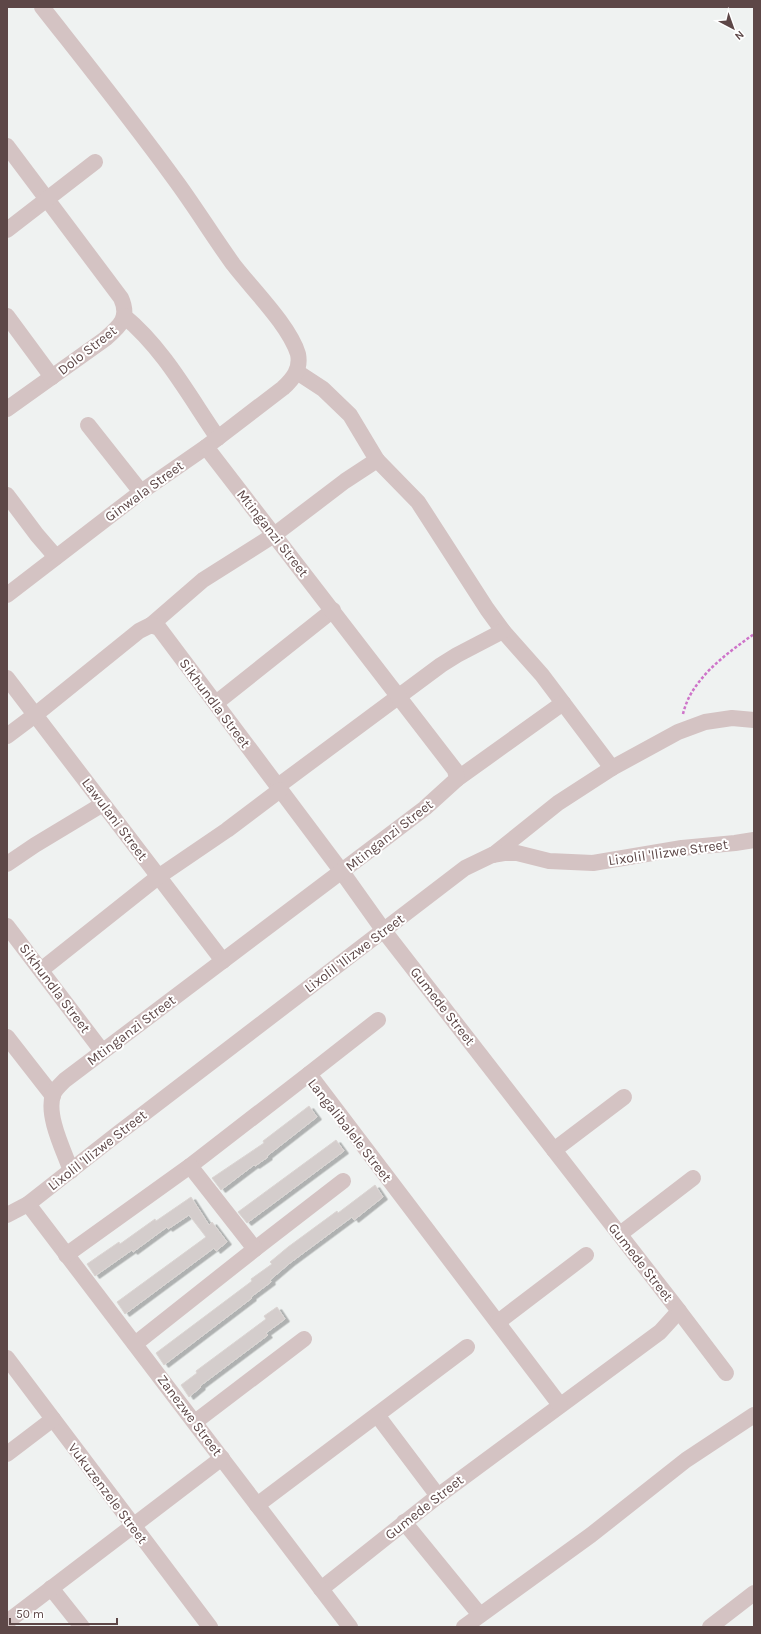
<svg xmlns="http://www.w3.org/2000/svg" width="761" height="1634" font-family="Karla,sans-serif">
	<style>
		.building { fill: #d4cdcc; stroke: #dbd5d3; filter: url(#shadow) }
		.lines { fill: none; stroke-linecap: round; stroke-linejoin: round }
		.path { stroke: #ce74c9; stroke-width: 2.5; stroke-dasharray: 3 2; stroke-linecap: butt }
		.minor { stroke: #d4c3c3; stroke-width: 16 }
		.labels { text-anchor: middle; stroke-width: 4; stroke-linejoin: round; paint-order: stroke }
		.street-label { font-size: 14px; fill: #5d4747; stroke: #fff }
	</style>
	<defs>
		<filter id="shadow"><feDropShadow dx="4.5" dy="2.5" stdDeviation="0" flood-color="#0004"/></filter>
	</defs>
	<rect width="100%" height="100%" fill="#eff2f1"/>
	<g class="building">
		<path d="M309,1106L317,1117L267,1156L268,1157L255,1166L254,1165L221,1190L212,1178L264,1143L263,1141Z"/>
		<path d="M336,1140L344,1151L247,1223L238,1212Z"/>
		<path d="M375,1185L383,1197L354,1220L352,1217L290,1263L270,1280L271,1282L251,1297L252,1298L164,1365L156,1353L252,1281L251,1279L272,1264L270,1262L288,1247L337,1211L338,1213Z"/>
		<path d="M191,1197L209,1225L212,1222L227,1242L216,1251L214,1248L125,1314L117,1302L206,1237L189,1215L168,1229L167,1227L133,1252L132,1250L95,1276L87,1264L119,1242L120,1244L155,1219L156,1221Z"/>
		<path d="M277,1307L285,1319L266,1333L268,1335L200,1386L201,1387L189,1397L181,1385L197,1373L196,1371L266,1319L264,1316Z"/>
	</g>
	<g class="lines">
		<path class="path" d="M683,714C691,679 726,654 754,634"/>
		<g class="minor">
			<path d="M7,146L121,298C130,318 120,326 105,339L7,409"/>
			<path d="M7,230L95,162"/>
			<path d="M7,316L52,377"/>
			<path d="M124,316C164,349 189,396 218,438"/>
			<path d="M297,372L323,389L350,415L377,460L418,502L487,609L503,631L542,675L612,768"/>
			<path d="M88,425L141,492"/>
			<path d="M7,495L37,535L56,557"/>
			<path d="M7,595L141,492L206,447L283,388C293,379 301,369 298,354C289,325 252,289 233,264C212,235 194,205 173,177C131,119 86,63 42,7"/>
			<path d="M151,625L203,580L274,535L345,481L377,460"/>
			<path d="M7,678L223,961"/>
			<path d="M216,703L333,610"/>
			<path d="M7,736L35,715L139,631L151,625L159,628L342,872L384,931L679,1311L660,1332L438,1496L321,1589"/>
			<path d="M457,779L563,703"/>
			<path d="M278,786L441,665L457,655L503,631"/>
			<path d="M493,855L558,803L612,768L678,732L705,722L732,718L754,720"/>
			<path d="M7,864L35,845L103,804"/>
			<path d="M7,926L102,1051"/>
			<path d="M41,970L158,877L227,830L280,790"/>
			<path d="M7,1037L53,1096"/>
			<path d="M309,1074L378,1020"/>
			<path d="M554,1150L624,1097"/>
			<path d="M71,1171C64,1151 46,1116 53,1095C55,1089 60,1085 65,1080L379,843L425,808L457,779L455,770L206,447"/>
			<path d="M28,1204L350,1627"/>
			<path d="M7,1215L28,1204L116,1135L465,868L492,855L504,853H517L549,861L593,863L682,848L735,843L754,840"/>
			<path d="M620,1234L693,1178"/>
			<path d="M255,1249L343,1181"/>
			<path d="M66,1255L190,1166L309,1074L560,1405"/>
			<path d="M679,1311L726,1373"/>
			<path d="M498,1322L586,1255"/>
			<path d="M135,1344L255,1249L190,1166"/>
			<path d="M7,1358L210,1627"/>
			<path d="M377,1415L438,1496"/>
			<path d="M195,1422L304,1339"/>
			<path d="M7,1454L53,1419"/>
			<path d="M257,1505L467,1347"/>
			<path d="M404,1522L480,1615"/>
			<path d="M51,1588L82,1627"/>
			<path d="M7,1622L222,1458"/>
			<path d="M464,1627L591,1535L686,1460L754,1415"/>
			<path d="M710,1627L754,1593"/>
		</g>
	</g>
	<g class="labels">
		<g class="street-label">
			<text transform="translate(87 350) rotate(-38)" y="5">Dolo Street</text>
			<text transform="translate(144 491) rotate(-36)" y="5">Ginwala Street</text>
			<text transform="translate(273 533) rotate(52)" y="5">Mtinganzi Street</text>
			<text transform="translate(215 703) rotate(53)" y="5">Sikhundla Street</text>
			<text transform="translate(115 819) rotate(53)" y="5">Lawulani Street</text>
			<text transform="translate(389 835) rotate(-38)" y="5">Mtinganzi Street</text>
			<text transform="translate(668 852) rotate(-8)" y="5">Lixolil 'Ilizwe Street</text>
			<text transform="translate(354 953) rotate(-37)" y="5">Lixolil 'Ilizwe Street</text>
			<text transform="translate(55 988) rotate(53)" y="5">Sikhundla Street</text>
			<text transform="translate(443 1006) rotate(52)" y="5">Gumede Street</text>
			<text transform="translate(131 1030) rotate(-37)" y="5">Mtinganzi Street</text>
			<text transform="translate(350 1130) rotate(52)" y="5">Langalibalele Street</text>
			<text transform="translate(97 1150) rotate(-38)" y="5">Lixolil 'Ilizwe Street</text>
			<text transform="translate(641 1262) rotate(52)" y="5">Gumede Street</text>
			<text transform="translate(190 1415) rotate(53)" y="5">Zanezwe Street</text>
			<text transform="translate(108 1493) rotate(53)" y="5">Vukuzenzele Street</text>
			<text transform="translate(424 1507) rotate(-38)" y="5">Gumede Street</text>
		</g>
	</g>
	<rect width="761" height="1634" fill="none" stroke="#5d4747" stroke-width="16"/>
	<g transform="translate(733 28) rotate(139)" stroke="#ffffff" stroke-width="3" paint-order="stroke">
	<path d="M0-3L7 15L0 10L-7 15Z" fill="#5d4747"/>
	<text y="-6" font-size="11" font-weight="bold" text-anchor="middle" fill="#5d4747">N</text>
	</g>
	<path d="M10 1618v6h107v-6" fill="none" stroke="#5d4747" stroke-width="2"/>
	<text x="16" y="1618" font-size="12" fill="#5d4747" stroke="#ffffff" stroke-width="3" paint-order="stroke">50 m</text>
</svg>
